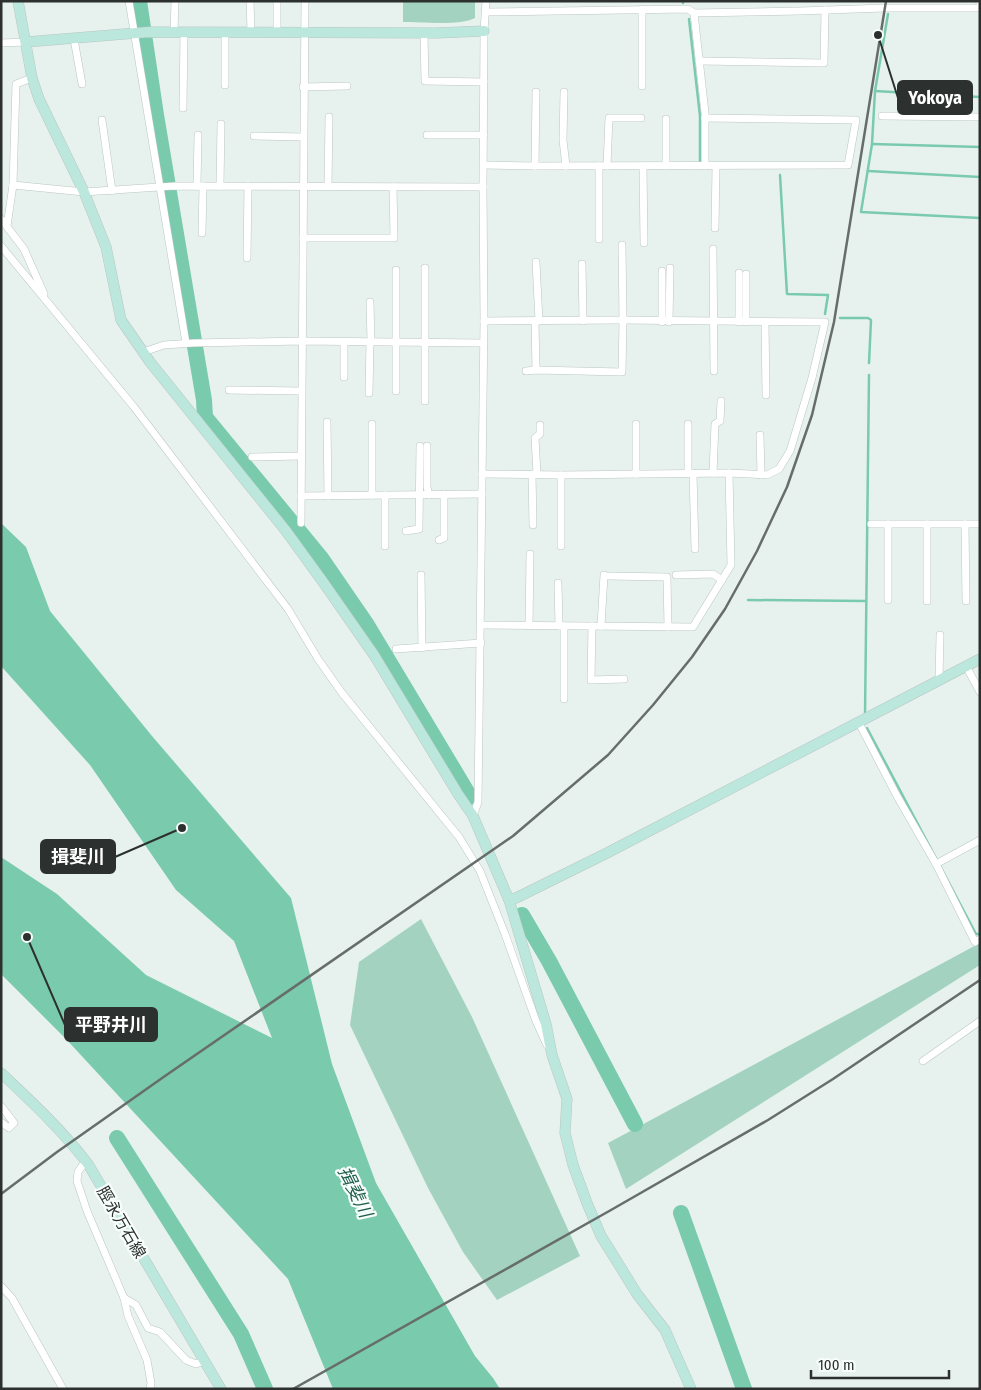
<svg xmlns="http://www.w3.org/2000/svg" width="981" height="1390" font-family="'Fira Sans Condensed','Noto Sans JP',sans-serif">
	<style>
		.green { fill: #a3d3c0 }
		.water { fill: #7acaae }
		.lines { fill: none; stroke-linecap: round; stroke-linejoin: round }
		.stream { stroke: #7acaae; stroke-width: 2.5 }
		.river { stroke: #7acaae; stroke-width: 16 }
		.street-casing { stroke: #bbc6c2; stroke-width: 8 }
		.secondary-casing { stroke: #bbc6c2; stroke-width: 11 }
		.street { stroke: #fff; stroke-width: 7 }
		.secondary { stroke: #bce7dc; stroke-width: 10 }
		.rail { stroke: #676d6b; stroke-width: 2.5 }
		.labels { text-anchor: middle; stroke-width: 4.5; stroke-linejoin: round; paint-order: stroke }
		.street-label { font-size: 16px; fill: #2c312f; stroke: #f8fefc }
		.water-label { font-size: 18px; font-style: italic; fill: #205f4b; stroke: #f8fefc }
		.leader { fill: none; stroke: #2c312f; stroke-width: 2 }
		.callout-dot { fill: #2c312f; stroke: #f8fefc; stroke-width: 2 }
		.callout { fill: #2c312f; stroke: #2c312f; stroke-width: 2 }
		.callout-label { font-size: 18px; text-anchor: middle; font-weight: bold; fill: #fff }
	</style>
	<rect width="100%" height="100%" fill="#e7f2ee"/>
	<g class="green">
		<path d="M403,1H475V18C461,26 421,22 403,22Z"/>
		<path d="M421,919L472,1017L580,1256L497,1300L463,1252L428,1188L350,1025L359,962Z"/>
		<path d="M980,943V965L626,1189L608,1143Z"/>
	</g>
	<path class="water" d="M1,523L26,547L50,611L152,736L291,898L332,1064L376,1183L475,1356L493,1378L500,1389H333L288,1279L66,1039L1,974V857L57,894L146,975L272,1038L234,941L176,890L90,765L1,666Z"/>
	<g class="lines">
		<g class="stream">
			<path d="M683,1V3"/>
			<path d="M888,14L875,91L872,144L861,212L980,218"/>
			<path d="M689,19L700,116V162"/>
			<path d="M875,91L980,97"/>
			<path d="M872,144L980,147"/>
			<path d="M868,171L980,177"/>
			<path d="M780,175L787,294L828,295L825,314"/>
			<path d="M840,318H868L871,320L869,363"/>
			<path d="M748,600L866,601"/>
			<path d="M865,716L869,375"/>
			<path d="M867,728L976,934H980"/>
		</g>
		<g class="river">
			<path d="M139,1L156,115L204,400L205,417L321,558L367,625L470,797"/>
			<path d="M522,915L549,961L635,1124"/>
			<path d="M117,1138L241,1334L265,1389"/>
			<path d="M681,1213L744,1389"/>
		</g>
		<g class="street-casing">
			<g id="street">
				<path d="M129,1L186,343"/>
				<path d="M250,1L251,32"/>
				<path d="M277,1V32"/>
				<path d="M979,1L980,2"/>
				<path d="M642,9V86"/>
				<path d="M486,12L688,9L694,13L800,11L884,8H980"/>
				<path d="M694,13L705,113V166"/>
				<path d="M174,32L175,1"/>
				<path d="M424,33L425,81L484,82"/>
				<path d="M74,39L82,84"/>
				<path d="M1,43L26,42"/>
				<path d="M699,61L824,63L825,10"/>
				<path d="M225,85V32"/>
				<path d="M303,87L347,86"/>
				<path d="M564,92L563,140L566,166"/>
				<path d="M183,108L184,32"/>
				<path d="M882,116L980,117"/>
				<path d="M666,119V166"/>
				<path d="M102,120L112,191"/>
				<path d="M427,135H484"/>
				<path d="M254,136L303,137"/>
				<path d="M484,165L535,166L848,165L856,120L705,118"/>
				<path d="M535,166L536,92"/>
				<path d="M599,166V239"/>
				<path d="M607,166L609,118H641"/>
				<path d="M643,166L644,243"/>
				<path d="M13,185L84,192L174,186L483,187"/>
				<path d="M197,186L198,135"/>
				<path d="M220,186L221,124"/>
				<path d="M328,186L329,117"/>
				<path d="M1,219L24,249L44,294"/>
				<path d="M7,226L13,185L16,84L32,78"/>
				<path d="M715,228L716,166"/>
				<path d="M202,233L203,186"/>
				<path d="M303,238H394L393,187"/>
				<path d="M1,246L134,407L288,609L318,659L342,693L459,837L480,871L505,934L536,1021L547,1045"/>
				<path d="M713,249L714,371"/>
				<path d="M247,258L248,186"/>
				<path d="M536,262L539,321"/>
				<path d="M582,264L583,321"/>
				<path d="M425,268V401"/>
				<path d="M662,271V322"/>
				<path d="M739,273V322"/>
				<path d="M746,274V322"/>
				<path d="M370,302L371,342"/>
				<path d="M535,321L536,370"/>
				<path d="M669,322L670,268"/>
				<path d="M765,322L766,395"/>
				<path d="M344,342V377"/>
				<path d="M143,352L164,345L194,343L301,341L483,343"/>
				<path d="M526,371L536,370L622,372L623,320L622,245"/>
				<path d="M229,390L301,391"/>
				<path d="M396,391V270"/>
				<path d="M369,393L370,342"/>
				<path d="M327,422L328,496"/>
				<path d="M372,424V495"/>
				<path d="M688,424V473"/>
				<path d="M760,435L761,475"/>
				<path d="M427,446V487L429,495"/>
				<path d="M252,457L301,456"/>
				<path d="M693,473L695,549"/>
				<path d="M713,473L715,424L720,421L721,401"/>
				<path d="M482,474L561,475L729,473L767,475L779,469L790,451L812,378L825,322L623,320L484,321"/>
				<path d="M532,474L533,525"/>
				<path d="M537,474L535,438L540,434V425"/>
				<path d="M636,474V424"/>
				<path d="M301,496L482,494"/>
				<path d="M301,523L305,1"/>
				<path d="M871,524H980"/>
				<path d="M888,524V600"/>
				<path d="M965,524L966,601"/>
				<path d="M406,531L419,529L420,446"/>
				<path d="M439,540L444,538V494"/>
				<path d="M385,546V495"/>
				<path d="M561,546V475"/>
				<path d="M421,575L422,648"/>
				<path d="M676,575L713,574L722,580"/>
				<path d="M608,576L667,577L668,627"/>
				<path d="M558,583L559,626"/>
				<path d="M927,601V524"/>
				<path d="M481,625L693,627L731,565L729,473"/>
				<path d="M529,626L530,554"/>
				<path d="M592,626L591,680L624,679"/>
				<path d="M601,626L604,575"/>
				<path d="M396,649L481,643"/>
				<path d="M966,666L980,692"/>
				<path d="M939,680L940,635"/>
				<path d="M564,699V626"/>
				<path d="M859,723L897,796L936,864L975,942L980,939"/>
				<path d="M473,816L478,802L484,321L483,187L484,31L486,1"/>
				<path d="M936,864L980,840"/>
				<path d="M923,1061L980,1021"/>
				<path d="M1,1106L14,1123L9,1128L1,1122"/>
				<path d="M88,1164L82,1166L78,1172L77,1181L87,1211L124,1298L128,1316L147,1360L151,1383L150,1389"/>
				<path d="M1,1286L12,1298L63,1389"/>
				<path d="M124,1298L136,1305L148,1328L160,1332L186,1360L196,1364L204,1361"/>
			</g>
		</g>
		<g class="secondary-casing">
			<g id="secondary">
				<path d="M18,1L32,78L39,99L84,192L106,247L121,320L150,362L286,531L323,582L374,655L458,794L473,816L509,900L546,1024L552,1055L567,1099L565,1133L573,1165L587,1203L601,1236L616,1260L637,1294L665,1330L691,1389"/>
				<path d="M26,42L149,32L436,33L484,31"/>
				<path d="M509,900L516,898L607,853L980,659"/>
				<path d="M1,1073C32,1102 62,1130 88,1164L221,1389"/>
			</g>
		</g>
		<use href="#street" class="street"/>
		<use href="#secondary" class="secondary"/>
		<g class="rail">
			<path d="M1,1194L57,1152L165,1076L513,836L608,755L653,705L692,657L725,609L757,551L787,487L812,415L834,322L886,1"/>
			<path d="M293,1389L611,1210L768,1120L833,1079L980,980"/>
		</g>
	</g>
	<g class="labels">
		<g class="street-label">
			<text transform="translate(122 1222) rotate(60)" y="6">脛永万石線</text>
		</g>
		<g class="water-label">
			<text transform="translate(355 1192) rotate(64)" y="6">揖斐川</text>
		</g>
	</g>
	<path class="leader" d="M878 35L898 98M182 828L115 857M27 937L65 1025"/>
	<g class="callout-dot">
		<circle cx="878" cy="35" r="5"/>
		<circle cx="182" cy="828" r="5"/>
		<circle cx="27" cy="937" r="5"/>
	</g>
	<g class="callout">
		<rect x="898" y="81" width="74" height="33" rx="5"/>
		<rect x="41" y="840" width="74" height="33" rx="5"/>
		<rect x="65" y="1008" width="92" height="33" rx="5"/>
	</g>
	<g class="callout-label">
		<text x="935" y="104">Yokoya</text>
		<text x="78" y="863">揖斐川</text>
		<text x="111" y="1031">平野井川</text>
	</g>
	<rect width="981" height="1390" fill="none" stroke="#2c312f" stroke-width="5"/>
	<path d="M811 1370v8h138v-8" fill="none" stroke="#2c312f" stroke-width="2.5"/>
	<text x="818" y="1370" font-size="15" fill="#2c312f" stroke="#f8fefc" stroke-width="4" paint-order="stroke">100 m</text>
</svg>
